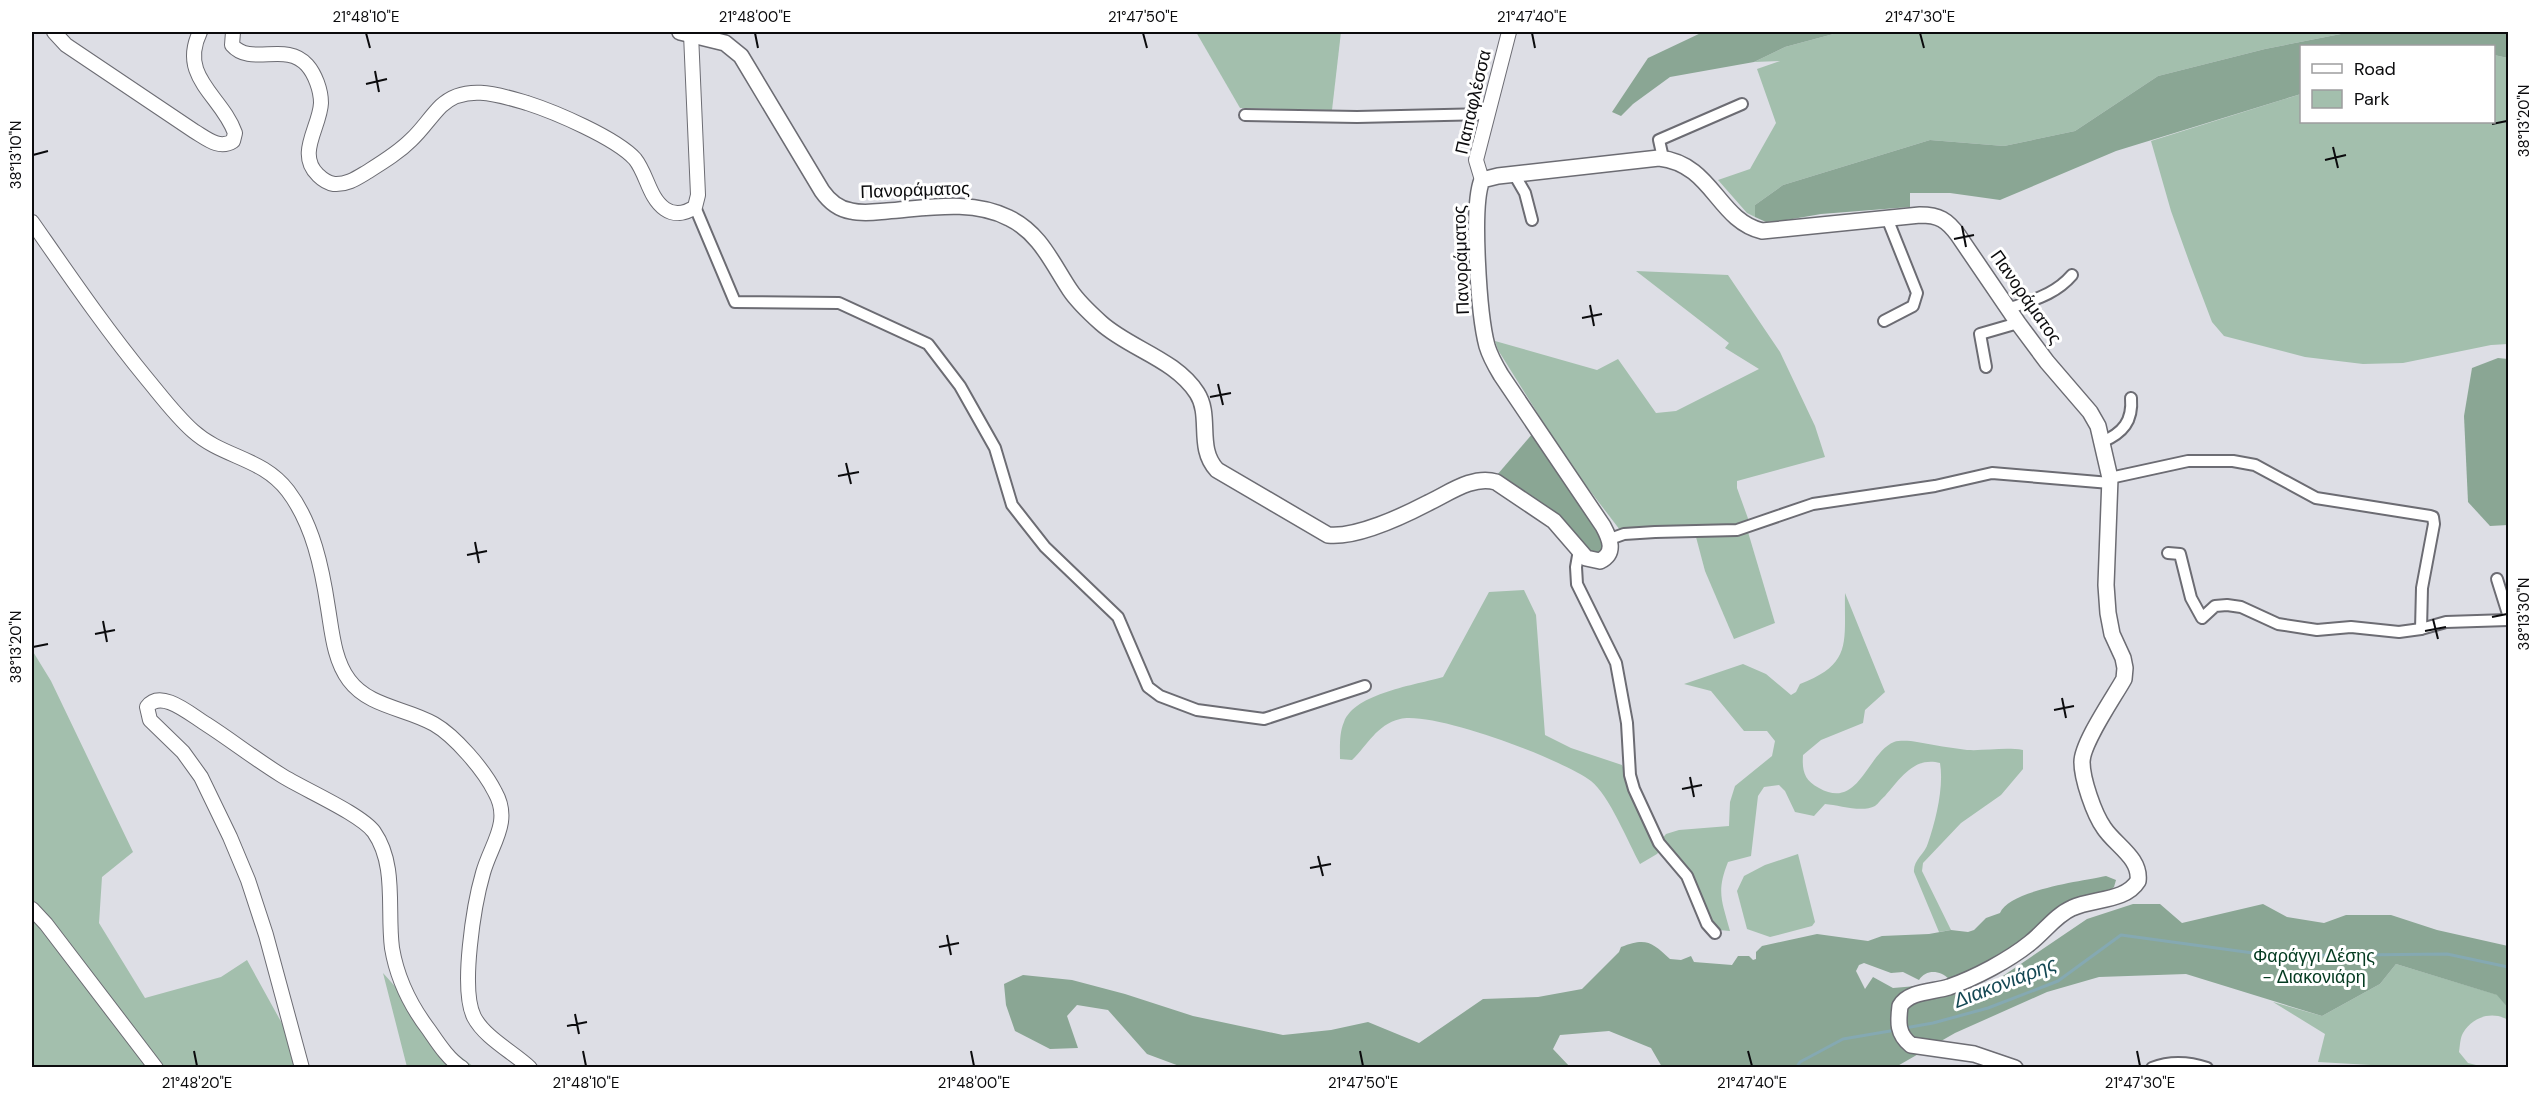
<svg xmlns="http://www.w3.org/2000/svg" width="2540" height="1099" font-family="'DM Sans',sans-serif">
	<style>
		.green { fill: #a3bfad }
		.forest { fill: #8aa694 }
		.lines { fill: none; stroke-linecap: round; stroke-linejoin: round }
		.stream { stroke: #85a9b2; stroke-width: 3 }
		.minor-casing { stroke: #6c6c73; stroke-width: 14 }
		.tertiary-casing { stroke: #6c6c73; stroke-width: 16 }
		.secondary-casing { stroke: #6c6c73; stroke-width: 18 }
		.minor { stroke: #fff; stroke-width: 10 }
		.tertiary { stroke: #fff; stroke-width: 14 }
		.secondary { stroke: #fff; stroke-width: 15 }
		.ticks { fill: none; stroke: #0b0b0d; stroke-width: 2 }
		.labels { text-anchor: middle; stroke-width: 6; stroke-linejoin: round; paint-order: stroke }
		.street-label { font-size: 18px; fill: #0b0b0d; stroke: #fff }
		.park-label { font-size: 18px; fill: #053b21; stroke: #fff }
		.water-label { font-size: 20px; font-style: italic; fill: #144854; stroke: #fff }
		.neatline { fill: none; stroke: #0b0b0d; stroke-width: 2 }
		.ticks-label { font-size: 15px; text-anchor: middle; fill: #0b0b0d }
	</style>
	<rect width="100%" height="100%" fill="#dddee5"/>
	<g class="green">
		<path d="M1196,32H1341L1332,110L1240,108Z"/>
		<path d="M1841,32H2351L2265,49L2158,76L2075,131L2004,146L1930,140L1783,185L1755,205V217L1747,213L1718,180L1750,169L1776,123L1757,69L1780,61L1754,62L1785,47Z"/>
		<path d="M2494,55L2508,58V344L2491,345L2403,363L2363,364L2305,357L2224,336L2212,322L2190,264L2171,211L2151,141L2301,94L2302,122H2494Z"/>
		<path d="M1636,271L1728,275L1780,352L1815,426L1825,457L1737,481V488L1750,524L1620,530L1568,462L1498,350L1495,341L1597,370L1618,359L1656,413L1676,411L1759,369L1725,348L1729,343Z"/>
		<path d="M1748,532L1775,623L1734,639L1705,571L1696,537Z"/>
		<path d="M1524,590L1536,615L1545,735L1571,748L1622,765L1661,849L1657,854L1640,864C1628,842 1609,795 1591,781C1562,759 1434,711 1400,719C1376,725 1368,745 1352,760L1340,759C1340,748 1339,733 1344,722C1355,693 1416,685 1443,677L1489,592Z"/>
		<path d="M1845,593L1885,692L1865,710L1863,723L1821,740L1803,755C1802,771 1804,780 1819,788C1859,811 1867,753 1894,742C1900,740 1911,741 1917,742C1934,745 1951,748 1967,750C1986,751 2004,747 2023,750V769L2001,795L1961,823L1923,863L1922,871L1951,930L1939,932L1914,872C1913,860 1925,854 1928,843C1936,820 1944,787 1940,763C1914,756 1900,779 1885,796C1882,798 1878,804 1875,806C1862,813 1839,805 1825,804L1814,816L1795,812L1785,791L1779,785L1764,787L1758,796L1751,856L1728,862C1716,892 1722,901 1730,931L1719,930L1711,921L1691,874L1662,839L1666,834L1679,830L1729,826L1730,802L1735,786L1772,756L1775,741L1767,731H1744L1711,691L1684,684L1743,664L1766,674L1791,695L1796,692L1800,684C1853,664 1844,642 1845,593Z"/>
		<path d="M32,650L51,681L133,852L102,877L99,923L145,998L221,977L247,960L306,1067H32Z"/>
		<path d="M1798,854L1815,922L1812,926L1770,937L1747,929L1737,891L1744,876L1765,865Z"/>
		<path d="M2396,964L2498,995L2508,1008V1020C2493,1011 2473,1016 2463,1033C2460,1038 2460,1046 2459,1052L2468,1063L2484,1067H2406L2318,1062L2325,1034L2273,1002L2322,1016L2380,984Z"/>
		<path d="M383,973L453,1051L474,1067H407Z"/>
	</g>
	<g class="forest">
		<path d="M1703,32H1841L1785,47L1754,62L1670,77L1633,104L1621,116L1612,112L1648,58Z"/>
		<path d="M2351,32H2508V58L2494,55V46H2302L2301,94L2116,151L2000,200L1950,193H1910V207L1821,214L1781,221L1766,222L1755,217V205L1783,185L1930,140L2004,146L2075,131L2158,76L2265,49Z"/>
		<path d="M2498,358L2508,359V525L2490,526L2468,502L2464,416L2472,368Z"/>
		<path d="M1534,432L1608,546L1595,557L1497,475Z"/>
		<path d="M2106,876L2116,880L2114,887L2108,892L2015,950L1957,980L1949,979C1940,970 1926,969 1919,980L1903,972L1891,973L1864,963L1859,965L1856,971L1865,989L1873,977L1893,988L1928,985L1957,995L1997,980L2087,919L2133,904H2160L2182,923L2263,904L2287,917L2324,923L2346,915H2391L2437,930L2508,946V1008L2497,995L2396,964L2380,984L2322,1016L2186,974L2099,977L2047,992L1955,1033L1894,1068L1662,1067L1651,1048L1609,1031L1560,1035L1553,1049L1570,1067H1182L1147,1054L1108,1010L1077,1005L1067,1016L1078,1048L1050,1049L1015,1031L1006,1005L1004,984L1023,975L1072,980L1125,994L1193,1016L1283,1035L1331,1030L1368,1022L1419,1043L1483,999L1538,997L1582,989L1619,952L1621,947C1646,937 1652,942 1670,959L1681,960L1691,956L1694,962L1732,965L1738,956H1749L1753,960L1756,959V952L1762,946L1817,934L1868,941L1882,936L1929,934L1951,930L1968,932L1974,930L1986,918L2000,913C2009,890 2083,881 2106,876Z"/>
	</g>
	<g class="lines">
		<g class="stream">
			<path d="M1905,1028L1933,1023L1988,1008L2058,981L2121,935L2275,956L2447,954L2508,967"/>
			<path d="M1796,1068L1800,1062L1843,1039L1896,1030"/>
		</g>
		<g class="minor-casing">
			<g id="minor">
				<path d="M1245,115L1357,117L1488,114"/>
				<path d="M1663,158L1659,140L1742,104"/>
				<path d="M1514,174L1525,193L1532,220"/>
				<path d="M695,207L735,302L839,303L928,344L960,386L995,448L1012,505L1045,547L1118,617L1148,687L1160,696L1197,710L1264,719L1365,686"/>
				<path d="M2008,309C2032,300 2055,295 2072,275"/>
				<path d="M1884,321L1913,306L1917,293L1887,218"/>
				<path d="M1986,367L1980,334L2018,323"/>
				<path d="M2102,442C2123,433 2133,421 2131,398"/>
				<path d="M2110,478L2188,461H2233L2255,465L2316,498L2430,516L2433,517L2434,524L2422,588L2421,629L2446,622L2508,620"/>
				<path d="M1610,539L1624,534L1655,532L1737,530L1813,504L1935,486L1992,473L2110,483"/>
				<path d="M1579,550L1576,567L1577,584L1616,663L1627,723L1630,775L1634,789L1659,843L1687,876L1707,924L1715,933"/>
				<path d="M2168,553L2180,554L2191,598L2202,618L2215,606L2227,605L2241,607L2278,624L2317,630L2351,627L2399,632L2421,629"/>
				<path d="M2497,579L2508,614"/>
				<path d="M2152,1068C2170,1061 2189,1062 2207,1068"/>
			</g>
		</g>
		<g class="tertiary-casing">
			<g id="tertiary">
				<path d="M54,32L66,45L194,131C206,138 219,150 233,141L235,133C222,96 178,77 200,32"/>
				<path d="M233,32L232,45C251,67 286,41 307,65C315,74 321,90 321,103C320,127 296,154 318,175C322,179 328,183 334,184C347,185 357,178 367,172C383,162 398,153 411,140C422,130 430,117 441,106C465,83 500,95 527,103C555,112 616,138 635,159C647,174 649,198 665,209C675,216 686,213 695,207L698,195L691,34"/>
				<path d="M1482,180L1476,160L1509,32"/>
				<path d="M32,222C69,275 105,328 147,379C162,397 176,416 193,431C223,458 262,457 288,491C313,524 322,568 328,608C332,632 334,660 349,680C369,707 406,708 434,724C455,736 484,770 495,792C512,822 491,844 483,873C474,904 460,989 474,1017C485,1038 513,1052 530,1068"/>
				<path d="M32,909L46,924L156,1068"/>
				<path d="M302,1068L266,935L248,880L230,837L201,777L183,752L150,720L147,707C161,688 191,715 206,724C231,740 255,759 281,775C303,789 361,814 374,832C397,865 387,910 392,948C397,978 410,1005 429,1030C438,1043 448,1059 462,1068"/>
			</g>
		</g>
		<g class="secondary-casing">
			<path id="secondary" d="M680,32L725,43L741,56L822,191C829,201 838,209 851,211C863,214 875,212 887,211C927,208 972,199 1009,218C1040,233 1052,263 1070,290C1078,302 1091,314 1101,323C1130,349 1175,359 1197,393C1212,416 1196,448 1217,470L1328,535C1356,538 1403,516 1428,503C1449,493 1473,475 1496,482L1554,521L1586,558L1600,561C1616,553 1610,539 1603,526L1501,375C1495,365 1490,356 1487,346C1479,316 1471,206 1482,180L1498,176L1659,158C1713,164 1717,220 1762,231L1920,215C1939,215 1947,220 1958,235L2018,323L2047,362L2090,412L2098,426L2110,478L2106,585L2108,613L2112,634L2123,658L2125,668L2124,679C2114,697 2082,743 2082,762C2082,779 2094,814 2104,828C2115,845 2141,858 2138,881C2125,902 2093,898 2072,908C2056,915 2044,932 2030,943C2009,960 1975,978 1949,987C1933,992 1909,991 1900,1006C1898,1022 1897,1034 1911,1045L1974,1054L2015,1068"/>
		</g>
		<use href="#minor" class="minor"/>
		<use href="#tertiary" class="tertiary"/>
		<use href="#secondary" class="secondary"/>
	</g>
	<path class="ticks" d="M366,33L370,48M755,33L758,48M1143,33L1147,48M1532,33L1535,48M1920,33L1924,48M375,71L379,92M366,84L387,79M2492,124L2507,121M2333,147L2338,168M33,155L48,151M2325,160L2346,155M1962,226L1966,247M1954,239L1974,235M1590,305L1594,326M1582,318L1602,314M1218,384L1223,405M1210,397L1231,393M846,463L851,484M838,476L859,472M475,542L479,563M467,555L487,551M2492,617L2507,614M2433,619L2438,639M103,621L107,642M2425,631L2446,627M95,634L115,630M33,647L48,644M2062,698L2066,718M2054,710L2074,706M1690,777L1694,797M1682,789L1702,785M1318,856L1323,876M1310,868L1331,864M947,935L951,955M939,947L959,943M575,1014L579,1034M567,1026L587,1022M194,1051L197,1066M583,1051L586,1066M971,1051L974,1066M1360,1051L1363,1066M1748,1051L1752,1066M2137,1051L2140,1066"/>
	<g class="labels">
		<g class="street-label">
			<text transform="translate(1473 102) rotate(-77)" y="6">Παπαφλέσσα</text>
			<text transform="translate(915 190) rotate(-2)" y="6">Πανοράματος</text>
			<text transform="translate(1461 260) rotate(-92)" y="6">Πανοράματος</text>
			<text transform="translate(2026 297) rotate(55)" y="6">Πανοράματος</text>
		</g>
		<g class="park-label">
			<text x="2314" y="962">Φαράγγι Δέσης<tspan x="2314" dy="21">- Διακονιάρη</tspan></text>
		</g>
		<g class="water-label">
			<text transform="translate(2005 982) rotate(-21)" y="7">Διακονιάρης</text>
		</g>
	</g>
	<rect width="2540" height="1099" fill="none" stroke="#ffffff" stroke-width="66"/>
	<rect x="2300" y="45" width="195" height="78" fill="#ffffff" stroke="#9d9d9e" stroke-width="1.5"/>
	<rect x="2312" y="64" width="30" height="9" fill="#ffffff" stroke="#9d9d9e" stroke-width="1.5"/>
	<text x="2354" y="75" font-size="18" fill="#0b0b0d">Road</text>
	<rect x="2312" y="90" width="30" height="18" fill="#a3bfad" stroke="#9d9d9e" stroke-width="1.5"/>
	<text x="2354" y="105" font-size="18" fill="#0b0b0d">Park</text>
	<rect x="33" y="33" width="2474" height="1033" class="neatline"/>
	<g class="ticks-label">
		<text x="366" y="22">21°48'10"E</text>
		<text x="755" y="22">21°48'00"E</text>
		<text x="1143" y="22">21°47'50"E</text>
		<text x="1532" y="22">21°47'40"E</text>
		<text x="1920" y="22">21°47'30"E</text>
		<text transform="translate(2524 121) rotate(-90)" y="5">38°13'20"N</text>
		<text transform="translate(16 155) rotate(-90)" y="5">38°13'10"N</text>
		<text transform="translate(2524 614) rotate(-90)" y="5">38°13'30"N</text>
		<text transform="translate(16 647) rotate(-90)" y="5">38°13'20"N</text>
		<text x="197" y="1088">21°48'20"E</text>
		<text x="586" y="1088">21°48'10"E</text>
		<text x="974" y="1088">21°48'00"E</text>
		<text x="1363" y="1088">21°47'50"E</text>
		<text x="1752" y="1088">21°47'40"E</text>
		<text x="2140" y="1088">21°47'30"E</text>
	</g>
</svg>
